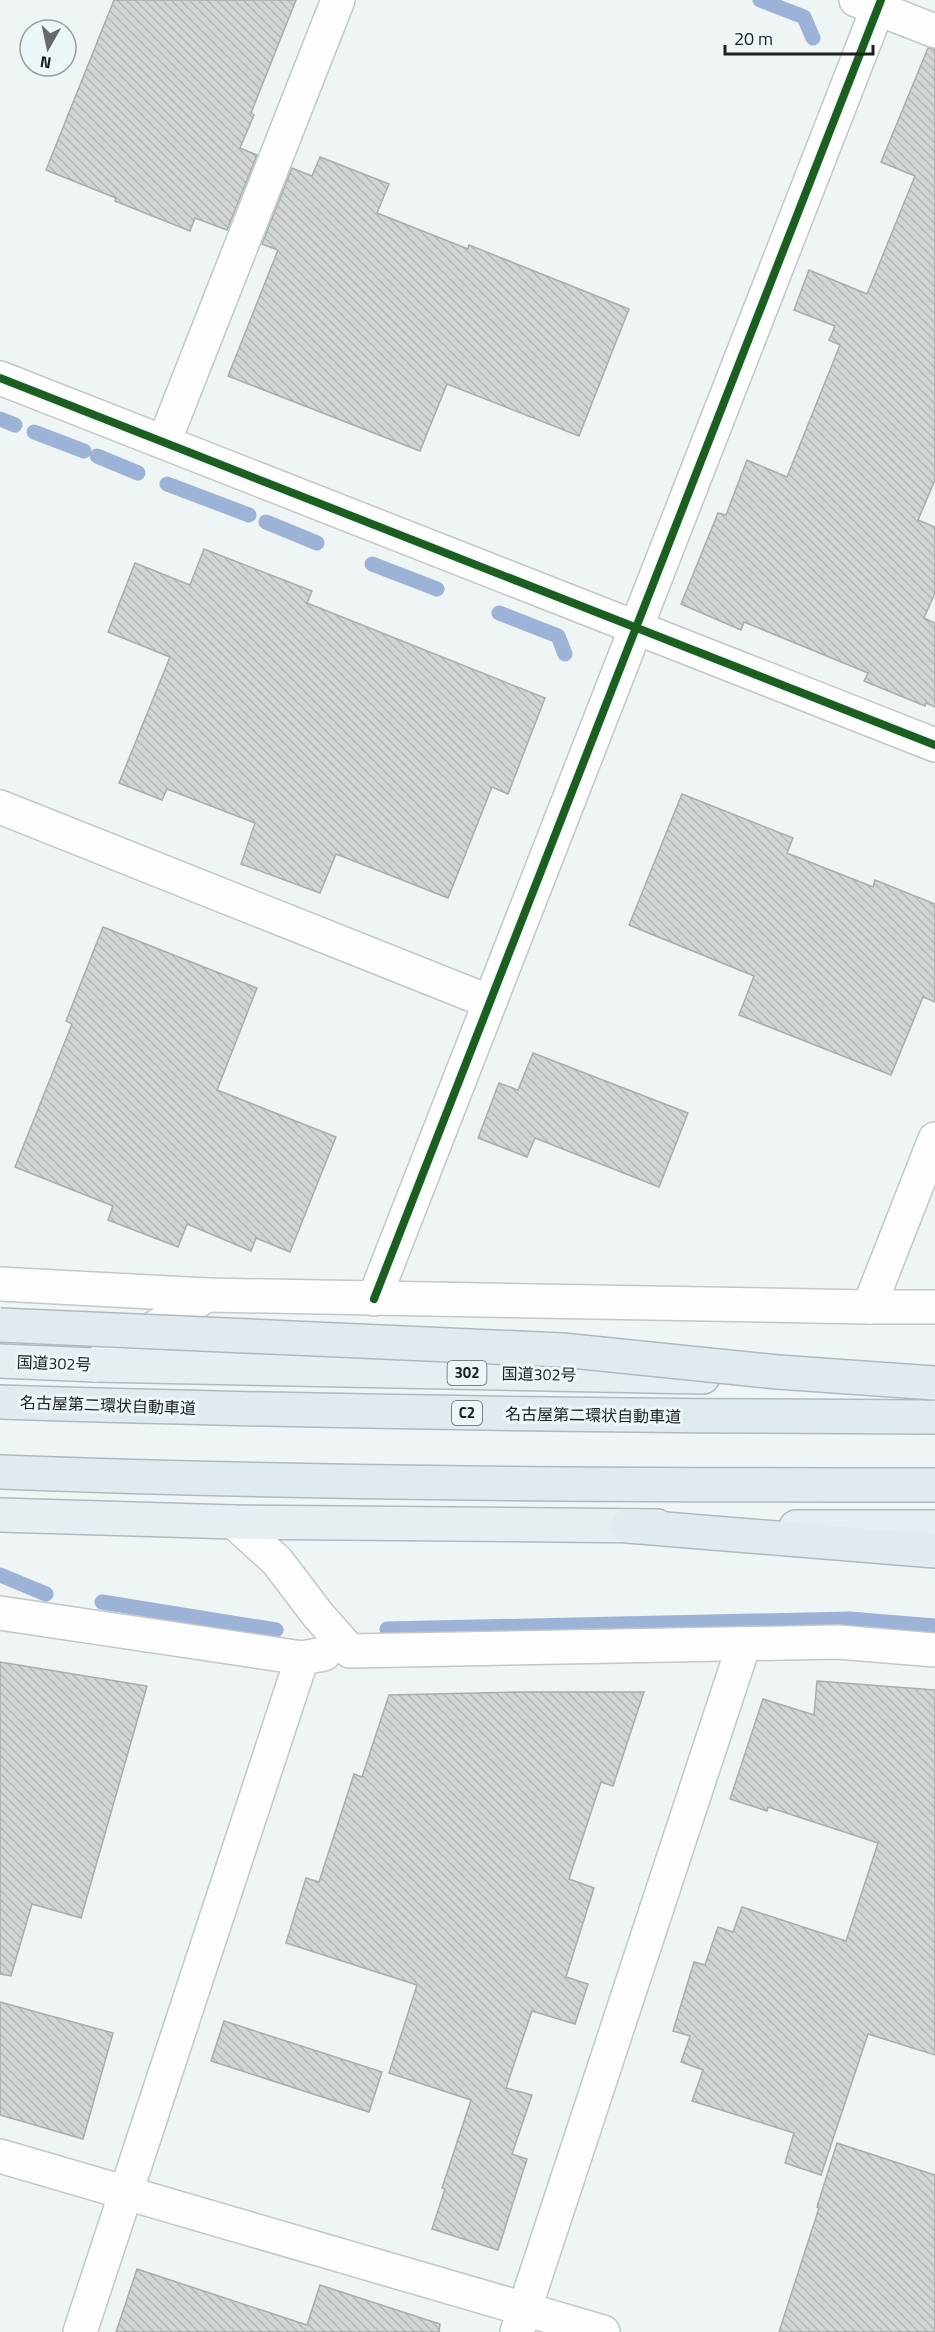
<svg xmlns="http://www.w3.org/2000/svg" width="935" height="2332" font-family="'Titillium Web','Noto Sans JP',sans-serif">
	<style>
		.lines { fill: none; stroke-linecap: round; stroke-linejoin: round }
		.stream { stroke: #9db2d7; stroke-width: 15 }
		.building { fill: url(#building-back-hatch); stroke: #aaadad; stroke-width: 1.5 }
		.minor-casing { stroke: #c3c7c7; stroke-width: 36 }
		.trunk-casing { stroke: #aebac0; stroke-width: 36 }
		.motorway-casing { stroke: #aebac0; stroke-width: 36 }
		.minor { stroke: #fdfdfd; stroke-width: 33 }
		.trunk { stroke: #e6eef2; stroke-width: 33 }
		.motorway { stroke: #e0eaef; stroke-width: 33 }
		.motorway-bridge-casing { stroke: #aebac0; stroke-width: 36; stroke-linecap: butt }
		.motorway-bridge { stroke: #e0eaef; stroke-width: 33 }
		.cycleway-casing { stroke: #ecf5f7; stroke-width: 11 }
		.cycleway { stroke: #1b5e20; stroke-width: 8 }
		.labels { text-anchor: middle; stroke-width: 6; stroke-linejoin: round; paint-order: stroke }
		.shield { fill: #ecf5f7; stroke: #5b6061; stroke-width: 1.5 }
		.shield-label { font-size: 15px; font-weight: bold; fill: #1d2021 }
		.street-label { font-size: 16px; fill: #1d2021; stroke: #ecf5f7 }
	</style>
	<defs>
		<pattern id="building-back-hatch" width="6" height="6" patternUnits="userSpaceOnUse" patternTransform="scale(1.5)"><rect width="6" height="6" fill="#d2d5d5"/><path d="M-1 5l2 2M0 0l6 6M5-1l2 2" fill="none" stroke="#b4b7b7"/></pattern>
	</defs>
	<rect width="100%" height="100%" fill="#eff4f4"/>
	<g class="lines">
		<g class="stream">
			<path d="M760,0L804,17L813,38"/>
			<path d="M0,419L15,425"/>
			<path d="M34,432L84,451"/>
			<path d="M97,456L138,473"/>
			<path d="M167,484L249,515"/>
			<path d="M266,522L317,543"/>
			<path d="M372,564L437,589"/>
			<path d="M499,613L558,636L565,654"/>
			<path d="M0,1575L46,1594"/>
			<path d="M102,1602L276,1630"/>
			<path d="M387,1629L850,1619L935,1626"/>
		</g>
	</g>
	<g class="building">
		<path d="M114,0H296L251,113L254,115L240,148L257,155L227,230L195,218L190,231L115,201L116,198L46,170Z"/>
		<path d="M928,48L935,49V480L918,520L935,527V593L924,618L935,623V707L926,703L925,706L864,681L868,673L744,622L741,630L681,604L718,513L726,515L747,460L787,477L840,345L829,340L835,326L794,310L809,270L867,294L915,176L881,162Z"/>
		<path d="M320,157L389,184L377,213L468,249L469,245L629,309L579,436L447,384L420,451L228,376L278,250L262,244L292,168L312,176Z"/>
		<path d="M204,549L312,591L307,603L545,698L508,794L492,787L448,898L336,854L320,893L241,864L255,823L167,789L162,800L119,783L170,657L108,632L135,563L190,585Z"/>
		<path d="M682,794L793,838L787,853L873,887L875,880L935,904V1002L923,997L891,1075L739,1015L754,976L629,925Z"/>
		<path d="M103,927L257,988L217,1090L336,1137L290,1252L256,1238L251,1251L187,1224L178,1247L108,1220L113,1206L15,1167L72,1024L66,1021Z"/>
		<path d="M533,1053L688,1113L659,1187L535,1138L527,1157L478,1138L499,1083L518,1090Z"/>
		<path d="M0,1662L147,1686L81,1918L32,1904L11,1976L0,1974Z"/>
		<path d="M817,1681L935,1690V2055L868,2034L821,2175L785,2163L794,2133L692,2101L703,2070L681,2062L690,2036L673,2031L694,1962L705,1965L718,1927L733,1932L742,1907L846,1941L878,1843L768,1807L767,1811L730,1799L763,1699L814,1715Z"/>
		<path d="M525,1692H644L613,1786L601,1782L569,1879L594,1888L566,1977L588,1984L575,2024L532,2011L506,2088L532,2095L512,2154L527,2159L498,2250L432,2229L445,2189L442,2188L471,2100L389,2073L417,1985L286,1943L306,1878L319,1882L354,1774L362,1777L389,1695Z"/>
		<path d="M0,2002L113,2033L83,2139L0,2115Z"/>
		<path d="M224,2021L382,2072L369,2112L211,2061Z"/>
		<path d="M837,2143L935,2175V2332H779L819,2208L817,2207Z"/>
		<path d="M137,2269L307,2325L320,2285L440,2324L439,2332H116Z"/>
	</g>
	<g class="lines">
		<g class="minor-casing">
			<g id="minor">
				<path d="M856,0L935,31"/>
				<path d="M0,378L935,745"/>
				<path d="M164,442L338,0"/>
				<path d="M0,807L490,1002"/>
				<path d="M0,1284L207,1295"/>
				<path d="M374,1299L881,0"/>
				<path d="M869,1307L935,1139"/>
				<path d="M95,1365L207,1295L869,1307H935"/>
				<path d="M234,1522L277,1561L318,1615L350,1651L838,1642L935,1650"/>
				<path d="M0,1613L302,1658L324,1654"/>
				<path d="M0,2156L603,2332"/>
				<path d="M80,2332L302,1658"/>
				<path d="M517,2332L744,1644"/>
			</g>
		</g>
		<g class="trunk-casing">
			<g id="trunk">
				<path d="M0,1361L95,1365L703,1377"/>
				<path d="M0,1515L234,1522L657,1526"/>
				<path d="M796,1527H935"/>
			</g>
		</g>
		<g class="motorway-casing">
			<g id="motorway">
				<path d="M0,1402C312,1412 623,1416 935,1417"/>
				<path d="M0,1472C312,1484 623,1485 935,1485"/>
				<path d="M628,1526L935,1551"/>
			</g>
		</g>
		<use href="#minor" class="minor"/>
		<use href="#trunk" class="trunk"/>
		<use href="#motorway" class="motorway"/>
		<g class="motorway-bridge-casing">
			<path id="motorway-bridge" d="M0,1325L562,1350L778,1372L935,1383"/>
		</g>
		<use href="#motorway-bridge" class="motorway-bridge"/>
		<g class="cycleway-casing">
			<g id="cycleway">
				<path d="M0,378L935,745"/>
				<path d="M374,1299L881,0"/>
			</g>
		</g>
		<use href="#cycleway" class="cycleway"/>
	</g>
	<g class="labels">
		<g class="shield">
			<rect x="447.5" y="1361" width="39" height="24" rx="4.5"/>
			<rect x="452" y="1401" width="30" height="24" rx="4.5"/>
		</g>
		<g class="shield-label">
			<text x="467" y="1378">302</text>
			<text x="467" y="1418">C2</text>
		</g>
		<g class="street-label">
			<text transform="translate(54 1363) rotate(2)" y="6">国道302号</text>
			<text transform="translate(539 1374) rotate(1)" y="6">国道302号</text>
			<text transform="translate(108 1405) rotate(2)" y="6">名古屋第二環状自動車道</text>
			<text transform="translate(593 1415) rotate(1)" y="6">名古屋第二環状自動車道</text>
		</g>
	</g>
	<g transform="translate(48 48) rotate(189)"><circle r="28" fill="#ecf5f7" stroke="#99a0a1" stroke-width="1.5"/>
	<path d="M0-4.5L10 22L0 15L-10 22Z" fill="#666a6b"/>
	<text y="-9" font-size="16" font-weight="bold" text-anchor="middle" fill="#1d2021">N</text>
	</g>
	<path d="M725 45v9h148v-9" fill="none" stroke="#1d2021" stroke-width="3"/>
	<text x="734" y="45" font-size="18" fill="#1d2021" stroke="#ecf5f7" stroke-width="4.5" paint-order="stroke">20 m</text>
</svg>
